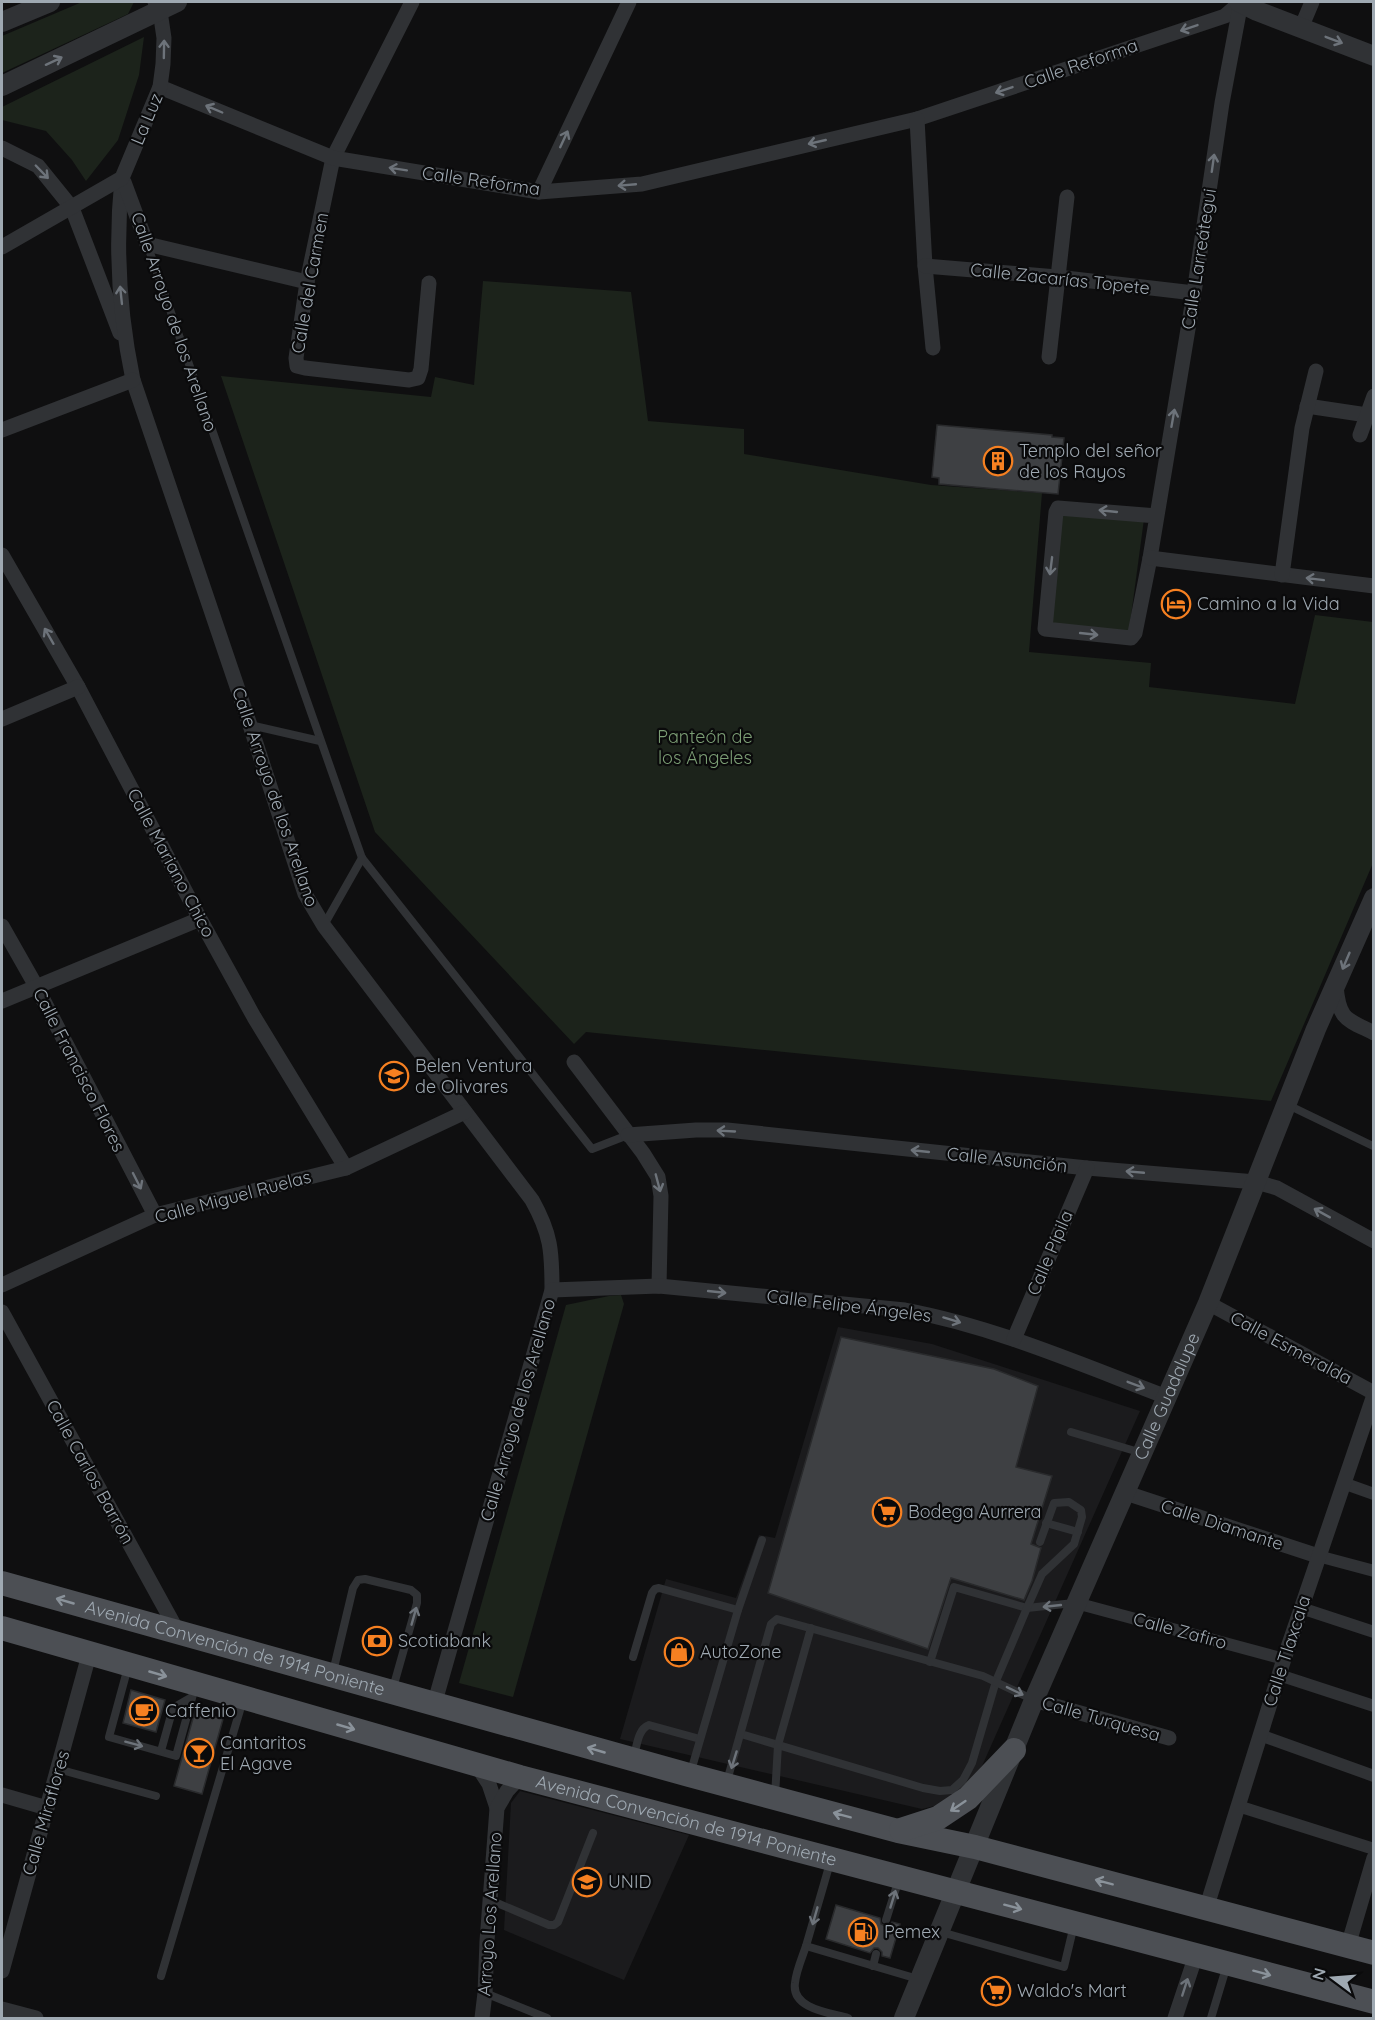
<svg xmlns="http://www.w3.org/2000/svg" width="1375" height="2020" font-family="Quicksand,sans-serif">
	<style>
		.built { fill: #1b1b1d }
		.green { fill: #1c231b }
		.building { fill: #3e4043; stroke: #292a2c; stroke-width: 1.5 }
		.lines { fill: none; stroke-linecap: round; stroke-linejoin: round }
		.service { stroke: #303235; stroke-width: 8 }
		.pedestrian { stroke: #303235; stroke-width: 12 }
		.minor { stroke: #303235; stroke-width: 15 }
		.tertiary { stroke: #303235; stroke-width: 20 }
		.primary { stroke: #4c4f54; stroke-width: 24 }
		.oneway { stroke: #6d737a }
		.oneway2 { stroke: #8a929a }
		.labels { text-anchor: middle; stroke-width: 4.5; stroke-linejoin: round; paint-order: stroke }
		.street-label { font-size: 18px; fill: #9fa9b2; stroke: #0a0a0b }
		.poi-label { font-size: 18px; fill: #9fa9b2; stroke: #0a0a0b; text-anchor: start }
		.park-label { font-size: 18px; fill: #7c9e75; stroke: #0a0a0b }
	</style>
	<rect width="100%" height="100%" fill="#0f0f10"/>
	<g class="built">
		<path d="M838,1327L932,1344L1140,1411L982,1766L955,1801L922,1809L620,1739L666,1579L736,1598L759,1535L775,1538Z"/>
		<path d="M520,1791L689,1835L624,1980L504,1930L511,1803Z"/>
	</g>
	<g class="green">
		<path d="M82,2H134L128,14L2,73V36Z"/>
		<path d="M144,37L139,75L118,140L86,181L72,160L46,131L2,120V107Z"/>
		<path d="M483,281L631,292L648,421L744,429V454L931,485L1042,493L1029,652L1151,663L1149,687L1295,704L1315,615L1373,622V863L1271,1101L586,1032L574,1044L375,832L221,376L431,397L435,377L474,385Z"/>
		<path d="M1062,512L1144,519L1129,631L1049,625Z"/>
		<path d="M621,1295L624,1304L513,1697L459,1683L566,1305L609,1296Z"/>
	</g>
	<g class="building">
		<path d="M937,425L1052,435V437L1064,438L1058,494L939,484V478L932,477Z"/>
		<path d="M841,1337L994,1369L1038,1386L1016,1467L1052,1476L1031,1544L1041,1548L1032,1581L1024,1600L951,1578L928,1649L768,1593Z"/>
		<path d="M131,1690L165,1700L156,1732L123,1723Z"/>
		<path d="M195,1711L223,1719L202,1794L174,1786Z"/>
		<path d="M836,1905L880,1918L881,1924L885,1926L890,1925L892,1922L900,1924L890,1958L882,1956V1952L878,1948H874L870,1953L826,1939Z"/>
	</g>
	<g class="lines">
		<g class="service">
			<path d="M147,244L362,858L592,1149L628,1135"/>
			<path d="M250,725L320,741"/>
			<path d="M324,925L362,858"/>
			<path d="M1288,1105L1373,1146"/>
			<path d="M1071,1432L1142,1453"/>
			<path d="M1046,1523L1078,1532"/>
			<path d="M633,1657L652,1593L655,1589L659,1588L738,1610"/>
			<path d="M930,1662L954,1587L1027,1608L1074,1603"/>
			<path d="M128,1667L109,1737L176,1756L195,1687"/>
			<path d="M333,1672L353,1588L358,1580L365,1579L411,1590L417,1595V1603L393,1688"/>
			<path d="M741,1734L923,1788L940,1791L952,1790L963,1780L972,1763L996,1681L1027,1608L1042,1574L1074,1544L1082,1517L1081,1510L1069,1502L1054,1503L1040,1542"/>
			<path d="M161,1751L173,1708L192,1697"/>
			<path d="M634,1756C637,1745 638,1729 649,1725L700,1739"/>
			<path d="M58,1769L156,1796"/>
			<path d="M691,1771L738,1610L762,1540"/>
			<path d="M727,1781L771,1624L777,1619L983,1676L1034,1700"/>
			<path d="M775,1796L778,1745L811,1628"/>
			<path d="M830,1863L806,1946L918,1979"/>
			<path d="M490,1900L549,1925H554L558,1922L593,1833"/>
			<path d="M886,1920L899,1879"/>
			<path d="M941,1932L1064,1967L1074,1925"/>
			<path d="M806,1946C802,1958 796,1971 795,1983C791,2009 831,2013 848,2018"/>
			<path d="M873,1966L876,1954"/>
			<path d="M161,1976L243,1700"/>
			<path d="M485,1993L547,2018"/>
			<path d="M1211,2018L1227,1965"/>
		</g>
		<g class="pedestrian">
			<path d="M1343,1483L1374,1494"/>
			<path d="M1318,1556L1374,1571"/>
			<path d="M1076,1603L1284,1659"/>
			<path d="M1301,1608L1374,1632"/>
			<path d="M1279,1675L1374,1706"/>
			<path d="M1260,1735L1374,1776"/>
			<path d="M1238,1806L1374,1849"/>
		</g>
		<g class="minor">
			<path d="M412,2L333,158L307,282L296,358L297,366L305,368L409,380L418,378L421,369L429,283"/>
			<path d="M1301,28L1312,2"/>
			<path d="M160,87L333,158L539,192L642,184L917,119L1225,16L1241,2"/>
			<path d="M917,119L925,266L933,348"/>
			<path d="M2,148L38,166L72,208L120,333"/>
			<path d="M122,178C115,246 119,313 133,380L250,725L305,894L324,926L532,1200C551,1234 552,1251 552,1290L434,1705"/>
			<path d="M124,182L147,244L307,282"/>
			<path d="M539,192L629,2"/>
			<path d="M2,247L122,178L160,87L163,64L164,38L160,11L155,2"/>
			<path d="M925,266L1057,277L1194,293"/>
			<path d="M1049,357L1067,197"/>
			<path d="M1307,406L1367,415"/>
			<path d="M2,430L133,380"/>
			<path d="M1360,435L1374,396"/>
			<path d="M1157,516L1058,508L1056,512L1045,629L1131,638L1135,633L1150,558L1194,293L1222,103L1241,2"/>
			<path d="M2,555L78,687L200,919L254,1017L346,1168"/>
			<path d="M1150,558L1374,586"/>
			<path d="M1282,575L1302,428L1316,371"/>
			<path d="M2,719L78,687"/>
			<path d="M2,926L36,986L155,1215"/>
			<path d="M1336,986C1339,1020 1346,1019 1374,1033"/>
			<path d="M2,1001L200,919"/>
			<path d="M574,1062L643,1153L658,1177L661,1196L659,1286"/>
			<path d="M628,1135L696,1130H727L1087,1168L1256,1182L1277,1188L1374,1241"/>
			<path d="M2,1285L155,1215L346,1168L465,1112"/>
			<path d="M552,1290L659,1286L905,1310C996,1327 1082,1365 1167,1397"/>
			<path d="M1208,1303L1374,1393"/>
			<path d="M2,1312L178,1632"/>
			<path d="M1014,1339L1087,1168"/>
			<path d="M1126,1493L1318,1556"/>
			<path d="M1034,1700L1169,1738"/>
			<path d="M476,1764L489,1784L497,1808"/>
			<path d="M2,1795L47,1808"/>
			<path d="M1206,1909L1284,1659L1374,1395"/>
			<path d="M1348,1946L1374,1858"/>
			<path d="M2,1971L89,1655"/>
			<path d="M2,2009L36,2018"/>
			<path d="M482,2018L485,1993L487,1941L497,1808L507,1791L520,1777"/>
			<path d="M1175,2018L1196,1955"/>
		</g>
		<g class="tertiary">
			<path d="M1239,2L1257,11L1374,56"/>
			<path d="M2,22L50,2"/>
			<path d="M2,86L177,2"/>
			<path id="s1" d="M904,2018L1034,1700L1208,1303L1316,1029L1374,898"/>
		</g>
		<g class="primary">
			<path id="s2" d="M2,1583L689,1775L898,1831L975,1847L1374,1953"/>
			<path id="s3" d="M2,1628L520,1777L1374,2002"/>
			<path d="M901,1830L938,1818L968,1798L1014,1750"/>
		</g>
	</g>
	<defs><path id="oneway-shaft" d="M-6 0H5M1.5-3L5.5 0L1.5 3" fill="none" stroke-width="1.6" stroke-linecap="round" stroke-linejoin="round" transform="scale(1.5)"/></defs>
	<g class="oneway">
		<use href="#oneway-shaft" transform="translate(1189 28) rotate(161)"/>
		<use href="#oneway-shaft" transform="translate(1334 40) rotate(21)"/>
		<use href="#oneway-shaft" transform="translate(164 49) rotate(-89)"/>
		<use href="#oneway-shaft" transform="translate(54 61) rotate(-25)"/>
		<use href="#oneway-shaft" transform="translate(1004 90) rotate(161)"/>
		<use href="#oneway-shaft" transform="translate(214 109) rotate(-157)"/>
		<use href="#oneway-shaft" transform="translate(564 139) rotate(-65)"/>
		<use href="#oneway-shaft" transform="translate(817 142) rotate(167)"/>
		<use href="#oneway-shaft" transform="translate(1213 163) rotate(-82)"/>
		<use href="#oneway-shaft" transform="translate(398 169) rotate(-171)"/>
		<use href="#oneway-shaft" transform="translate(42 172) rotate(46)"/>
		<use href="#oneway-shaft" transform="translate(627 185) rotate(175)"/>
		<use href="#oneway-shaft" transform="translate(121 295) rotate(-96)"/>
		<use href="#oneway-shaft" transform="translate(1173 418) rotate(-80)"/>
		<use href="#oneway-shaft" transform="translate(1108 511) rotate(-174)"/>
		<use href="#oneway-shaft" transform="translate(1051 566) rotate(97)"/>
		<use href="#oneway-shaft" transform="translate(1315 579) rotate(-173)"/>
		<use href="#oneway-shaft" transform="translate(1089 634) rotate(6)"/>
		<use href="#oneway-shaft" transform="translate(49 636) rotate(-120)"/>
		<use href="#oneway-shaft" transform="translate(1346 961) rotate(113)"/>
		<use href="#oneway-shaft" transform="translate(726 1131) rotate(-177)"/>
		<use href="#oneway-shaft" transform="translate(920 1151) rotate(-174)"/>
		<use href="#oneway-shaft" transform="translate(1135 1172) rotate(-175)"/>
		<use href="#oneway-shaft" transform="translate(137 1181) rotate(63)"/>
		<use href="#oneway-shaft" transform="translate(658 1183) rotate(75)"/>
		<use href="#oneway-shaft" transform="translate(1322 1213) rotate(-151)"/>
		<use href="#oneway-shaft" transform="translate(717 1292) rotate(6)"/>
		<use href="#oneway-shaft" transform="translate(952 1320) rotate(17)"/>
		<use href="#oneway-shaft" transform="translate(1136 1385) rotate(21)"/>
		<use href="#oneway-shaft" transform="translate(1052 1606) rotate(174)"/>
		<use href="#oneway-shaft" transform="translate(414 1616) rotate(-74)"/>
		<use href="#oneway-shaft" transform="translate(1015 1691) rotate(26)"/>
		<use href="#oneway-shaft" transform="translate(134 1744) rotate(15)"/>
		<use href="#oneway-shaft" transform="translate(734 1760) rotate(107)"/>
		<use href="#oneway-shaft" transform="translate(893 1899) rotate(-73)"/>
		<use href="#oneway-shaft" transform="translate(815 1916) rotate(106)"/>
		<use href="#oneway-shaft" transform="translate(1185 1987) rotate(-72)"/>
	</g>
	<g class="oneway2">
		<use href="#oneway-shaft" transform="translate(65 1601) rotate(-164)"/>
		<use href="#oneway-shaft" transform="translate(158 1674) rotate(16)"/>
		<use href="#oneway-shaft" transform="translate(346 1727) rotate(16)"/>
		<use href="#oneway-shaft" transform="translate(596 1750) rotate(-164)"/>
		<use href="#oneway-shaft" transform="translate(958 1806) rotate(146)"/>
		<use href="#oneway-shaft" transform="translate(842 1815) rotate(-165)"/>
		<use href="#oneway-shaft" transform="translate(1104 1882) rotate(-165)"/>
		<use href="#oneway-shaft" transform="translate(1013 1907) rotate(15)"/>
		<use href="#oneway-shaft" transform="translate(1262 1973) rotate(15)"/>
	</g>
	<defs>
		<g id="building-ring" transform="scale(1.5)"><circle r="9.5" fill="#0a0a0b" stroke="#f68021" stroke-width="1.5"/><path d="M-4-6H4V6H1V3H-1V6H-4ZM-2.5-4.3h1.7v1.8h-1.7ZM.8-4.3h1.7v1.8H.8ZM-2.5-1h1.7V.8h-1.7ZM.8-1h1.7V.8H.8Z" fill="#f68021"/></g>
		<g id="hotel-ring" transform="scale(1.5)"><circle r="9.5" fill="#0a0a0b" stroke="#f68021" stroke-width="1.5"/><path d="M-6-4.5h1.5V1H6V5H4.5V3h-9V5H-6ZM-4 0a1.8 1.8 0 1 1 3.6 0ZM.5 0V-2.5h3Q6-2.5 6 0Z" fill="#f68021"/></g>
		<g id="school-ring" transform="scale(1.5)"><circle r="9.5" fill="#0a0a0b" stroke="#f68021" stroke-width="1.5"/><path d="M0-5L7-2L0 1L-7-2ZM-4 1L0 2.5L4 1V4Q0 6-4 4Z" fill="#f68021"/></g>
		<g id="supermarket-ring" transform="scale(1.5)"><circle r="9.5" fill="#0a0a0b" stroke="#f68021" stroke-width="1.5"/><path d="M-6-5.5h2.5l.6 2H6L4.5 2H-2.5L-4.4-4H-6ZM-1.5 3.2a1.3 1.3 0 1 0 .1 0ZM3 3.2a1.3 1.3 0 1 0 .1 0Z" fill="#f68021"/></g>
		<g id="bank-ring" transform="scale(1.5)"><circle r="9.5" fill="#0a0a0b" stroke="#f68021" stroke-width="1.5"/><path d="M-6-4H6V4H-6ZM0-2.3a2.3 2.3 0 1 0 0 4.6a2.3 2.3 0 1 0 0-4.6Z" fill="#f68021"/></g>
		<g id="shop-ring" transform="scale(1.5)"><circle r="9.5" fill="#0a0a0b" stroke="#f68021" stroke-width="1.5"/><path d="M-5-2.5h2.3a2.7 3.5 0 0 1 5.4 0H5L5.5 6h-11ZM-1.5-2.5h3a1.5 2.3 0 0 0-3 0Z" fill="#f68021"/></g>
		<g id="cafe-ring" transform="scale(1.5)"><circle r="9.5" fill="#0a0a0b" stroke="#f68021" stroke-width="1.5"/><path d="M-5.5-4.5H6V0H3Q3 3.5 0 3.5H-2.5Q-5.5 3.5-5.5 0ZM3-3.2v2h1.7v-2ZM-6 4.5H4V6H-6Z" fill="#f68021"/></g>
		<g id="bar-ring" transform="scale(1.5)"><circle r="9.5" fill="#0a0a0b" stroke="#f68021" stroke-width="1.5"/><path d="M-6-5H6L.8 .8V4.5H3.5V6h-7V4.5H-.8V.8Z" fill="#f68021"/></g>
		<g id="university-ring" transform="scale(1.5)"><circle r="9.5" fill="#0a0a0b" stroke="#f68021" stroke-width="1.5"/><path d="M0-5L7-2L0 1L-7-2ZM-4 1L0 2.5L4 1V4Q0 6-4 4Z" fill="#f68021"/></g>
		<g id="fuel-ring" transform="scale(1.5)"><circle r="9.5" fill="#0a0a0b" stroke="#f68021" stroke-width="1.5"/><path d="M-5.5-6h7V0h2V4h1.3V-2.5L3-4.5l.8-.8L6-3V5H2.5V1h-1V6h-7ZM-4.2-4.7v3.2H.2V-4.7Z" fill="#f68021"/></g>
	</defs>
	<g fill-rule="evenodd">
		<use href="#building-ring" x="998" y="461"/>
		<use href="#hotel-ring" x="1176" y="604"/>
		<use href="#school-ring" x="394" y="1076"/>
		<use href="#supermarket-ring" x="887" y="1512"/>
		<use href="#bank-ring" x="377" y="1641"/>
		<use href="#shop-ring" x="679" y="1652"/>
		<use href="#cafe-ring" x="144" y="1711"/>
		<use href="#bar-ring" x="199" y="1753"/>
		<use href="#university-ring" x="587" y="1882"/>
		<use href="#fuel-ring" x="863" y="1932"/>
		<use href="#supermarket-ring" x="996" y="1991"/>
	</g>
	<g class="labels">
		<g class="street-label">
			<text transform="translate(1081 64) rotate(-19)" y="6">Calle Reforma</text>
			<text transform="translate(147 119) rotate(-67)" y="6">La Luz</text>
			<text transform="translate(481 181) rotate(8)" y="6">Calle Reforma</text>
			<text transform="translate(1199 259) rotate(-81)" y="6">Calle Larreátegui</text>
			<text transform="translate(1060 279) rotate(6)" y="6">Calle Zacarías Topete</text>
			<text transform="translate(310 283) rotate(-80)" y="6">Calle del Carmen</text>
			<text transform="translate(174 322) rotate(71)" y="6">Calle Arroyo de los Arellano</text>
			<text transform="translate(275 797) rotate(71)" y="6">Calle Arroyo de los Arellano</text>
			<text transform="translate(171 863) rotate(62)" y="6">Calle Mariano Chico</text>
			<text transform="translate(79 1070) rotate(63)" y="6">Calle Francisco Flores</text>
			<text transform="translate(1007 1160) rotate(6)" y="6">Calle Asunción</text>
			<text transform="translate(233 1197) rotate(-15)" y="6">Calle Miguel Ruelas</text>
			<text transform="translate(1050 1253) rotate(-67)" y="6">Calle Pípila</text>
			<text transform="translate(849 1306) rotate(7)" y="6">Calle Felipe Ángeles</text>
			<text transform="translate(1291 1348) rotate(28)" y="6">Calle Esmeralda</text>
			<text dy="6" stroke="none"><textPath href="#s1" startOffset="675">Calle Guadalupe</textPath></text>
			<text transform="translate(518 1410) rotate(-74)" y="6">Calle Arroyo de los Arellano</text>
			<text transform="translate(90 1472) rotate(61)" y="6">Calle Carlos Barrón</text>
			<text transform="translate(1222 1525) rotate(18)" y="6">Calle Diamante</text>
			<text transform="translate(1180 1631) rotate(15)" y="6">Calle Zafiro</text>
			<text dy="6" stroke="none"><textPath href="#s2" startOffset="242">Avenida Convención de 1914 Poniente</textPath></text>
			<text transform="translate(1287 1651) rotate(-72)" y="6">Calle Tlaxcala</text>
			<text transform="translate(1101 1719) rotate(16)" y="6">Calle Turquesa</text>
			<text transform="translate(46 1813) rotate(-74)" y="6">Calle Miraflores</text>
			<text dy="6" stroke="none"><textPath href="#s3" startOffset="711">Avenida Convención de 1914 Poniente</textPath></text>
			<text transform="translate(490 1914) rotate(-86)" y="6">Arroyo Los Arellano</text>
		</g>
		<g class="poi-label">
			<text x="1019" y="457">Templo del señor<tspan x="1019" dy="21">de los Rayos</tspan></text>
			<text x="1197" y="610">Camino a la Vida</text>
			<text x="415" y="1072">Belen Ventura<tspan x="415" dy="21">de Olivares</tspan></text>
			<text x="908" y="1518">Bodega Aurrera</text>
			<text x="398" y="1647">Scotiabank</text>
			<text x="700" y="1658">AutoZone</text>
			<text x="165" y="1717">Caffenio</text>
			<text x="220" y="1749">Cantaritos<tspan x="220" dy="21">El Agave</tspan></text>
			<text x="608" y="1888">UNID</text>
			<text x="884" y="1938">Pemex</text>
			<text x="1017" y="1997">Waldo's Mart</text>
		</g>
		<g class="park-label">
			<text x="705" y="743">Panteón de<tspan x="705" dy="21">los Ángeles</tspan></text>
		</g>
	</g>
	<rect width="1375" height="2020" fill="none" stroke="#9fa9b2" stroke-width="6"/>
	<g transform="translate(1333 1978) rotate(286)" stroke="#0a0a0b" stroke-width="4.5" paint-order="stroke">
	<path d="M0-4.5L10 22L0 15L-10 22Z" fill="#9fa9b2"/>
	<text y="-9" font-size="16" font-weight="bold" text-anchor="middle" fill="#9fa9b2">N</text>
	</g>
</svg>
